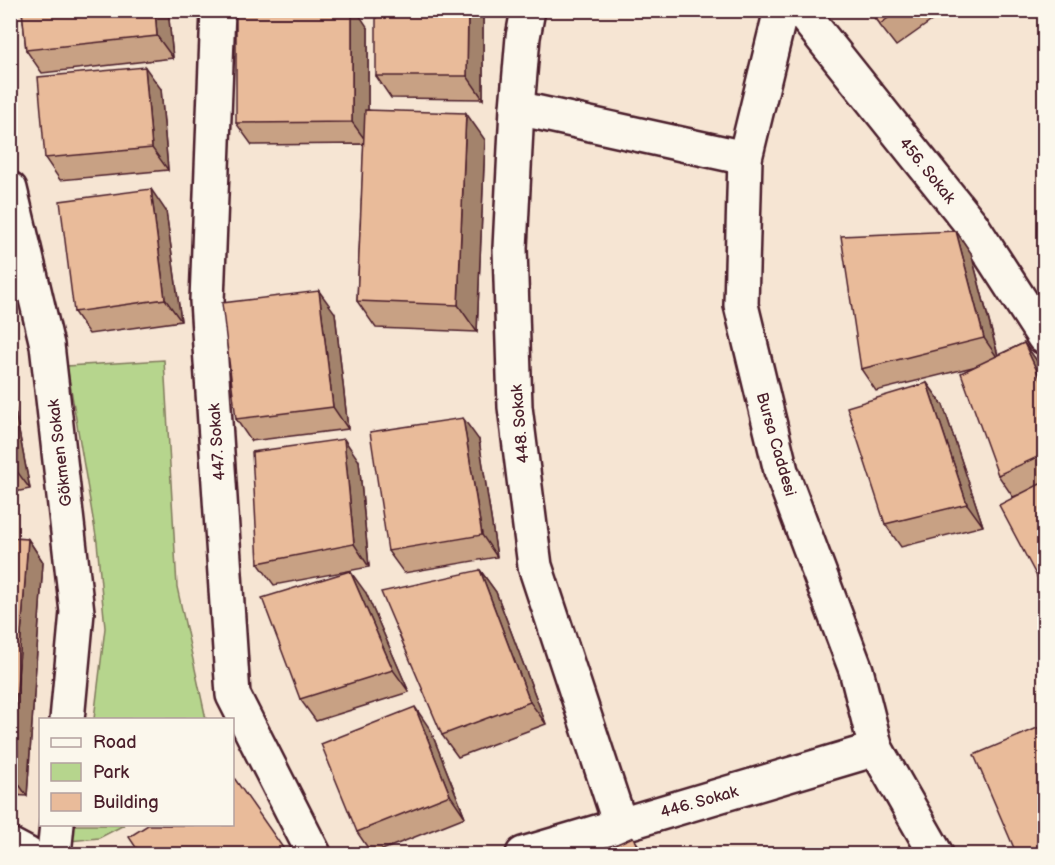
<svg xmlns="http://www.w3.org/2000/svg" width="1055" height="865" font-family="'Balsamiq Sans',sans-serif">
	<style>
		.green { fill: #b6d58d; stroke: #807a5c; stroke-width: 1.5 }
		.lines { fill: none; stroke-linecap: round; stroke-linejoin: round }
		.minor-casing { stroke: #4a1f2b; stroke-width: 38 }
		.minor { stroke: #fbf7ec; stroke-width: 33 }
		.wall { fill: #c8a184; stroke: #4a1f2b; stroke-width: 1.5 }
		.shaded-wall { fill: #a3836c; stroke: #4a1f2b; stroke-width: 1.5 }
		.building { fill: #e9bb9a; stroke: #4a1f2b; stroke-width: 1.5 }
		.labels { text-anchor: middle; stroke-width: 4.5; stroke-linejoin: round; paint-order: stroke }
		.street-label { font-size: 16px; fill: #4a1f2b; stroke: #fbf7ec }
	</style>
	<rect width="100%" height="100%" fill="#f6e5d3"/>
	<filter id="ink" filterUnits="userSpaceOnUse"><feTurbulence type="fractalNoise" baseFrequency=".0167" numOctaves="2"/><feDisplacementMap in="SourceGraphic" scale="12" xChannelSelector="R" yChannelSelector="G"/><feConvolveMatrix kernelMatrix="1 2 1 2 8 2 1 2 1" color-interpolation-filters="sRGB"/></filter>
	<g filter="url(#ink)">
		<g class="green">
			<path d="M164,360L177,587L206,719H94L105,628L97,542L67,366Z"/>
			<path d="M74,825H124L99,838L70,841Z"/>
		</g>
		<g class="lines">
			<g class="minor-casing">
				<g id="minor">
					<path d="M218,10L207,301L233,695L314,854"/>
					<path d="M528,10L523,37L517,108L510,248L515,407L535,566L620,824"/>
					<path d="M781,10L745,158L741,305L781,471L856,670L876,749L936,854"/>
					<path d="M800,10L971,224L1044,337"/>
					<path d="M517,108L745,158"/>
					<path d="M10,189L47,345L77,612L67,720"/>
					<path d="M10,845L27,854"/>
					<path d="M54,854L57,824"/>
					<path d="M523,854L876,749"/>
				</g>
			</g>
			<use href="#minor" class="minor"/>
		</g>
		<g class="wall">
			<path d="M22,10H168L173,58L42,73L26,50Z"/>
			<path d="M483,10V99L391,98L376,76Z"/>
			<path d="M868,10H947L896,46Z"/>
			<path d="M368,28V110L485,140L477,332L376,328L357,301L364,144L252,145L236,123Z"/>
			<path d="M161,89L168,170L60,180L45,158Z"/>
			<path d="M166,211L181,321L89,334L74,312Z"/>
			<path d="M956,231L971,253L998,355L1024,343L1040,365L1044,375V590L1026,492L1013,497L998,475L977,366L876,391L861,369Z"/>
			<path d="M335,313L348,429L251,441L236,419Z"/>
			<path d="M927,383L943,405L983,526L901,547L885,524Z"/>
			<path d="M10,385L30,489L10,493Z"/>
			<path d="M479,440L497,557L404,573L388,551Z"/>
			<path d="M359,461L369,567L274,585L258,563Z"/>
			<path d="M10,538L28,539L43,562L27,796L10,795Z"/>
			<path d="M480,570L496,592L546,724L458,757L442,735Z"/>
			<path d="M366,593L409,692L316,721L300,699Z"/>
			<path d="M430,729L465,817L372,854L357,832Z"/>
		</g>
		<g class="shaded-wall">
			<path d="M155,10H168L173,58L157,36Z"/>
			<path d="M352,10H356L368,28V144L352,122Z"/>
			<path d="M468,10H483V99L467,76Z"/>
			<path d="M145,67L161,89L168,170L152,148Z"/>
			<path d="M466,113L485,140L477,332L458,305Z"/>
			<path d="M151,189L166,211L181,321L165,299Z"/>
			<path d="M956,231L971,253L999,360L984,338Z"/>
			<path d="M319,291L335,313L348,429L333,407Z"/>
			<path d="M1024,343L1040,365L1044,375V386Z"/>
			<path d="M927,383L943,405L983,526L967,504Z"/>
			<path d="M10,385L30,489L10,462Z"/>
			<path d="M463,418L479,440L497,557L482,535Z"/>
			<path d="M344,439L359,461L369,567L354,544Z"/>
			<path d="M28,539L43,562L27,796L11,773Z"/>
			<path d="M480,570L496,592L546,724L530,702Z"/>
			<path d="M350,571L366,593L409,692L393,670Z"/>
			<path d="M415,707L430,729L465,817L450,795Z"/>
			<path d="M633,837L645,855H641Z"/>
		</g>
		<g class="building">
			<path d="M22,10H155L157,36L26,50Z"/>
			<path d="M236,10H352V122L236,123Z"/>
			<path d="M376,10H468L467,76H376Z"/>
			<path d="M870,10H899L880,24Z"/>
			<path d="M145,67L152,148L45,158L38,77Z"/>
			<path d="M365,110L466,113L458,305L357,301Z"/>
			<path d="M151,189L165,299L74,312L60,201Z"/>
			<path d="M956,231L984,338L861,369L841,236Z"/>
			<path d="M319,291L333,407L236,419L222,303Z"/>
			<path d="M1024,343L1044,386V454L998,475L961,373Z"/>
			<path d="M927,383L967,504L885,524L847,407Z"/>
			<path d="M463,418L482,535L388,551L370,432Z"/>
			<path d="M344,439L354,544L258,563L252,452Z"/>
			<path d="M1044,482V590L999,505Z"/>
			<path d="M10,538L28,539L11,773H10Z"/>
			<path d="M480,570L530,702L442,735L381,592Z"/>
			<path d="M350,571L393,670L300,699L262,598Z"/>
			<path d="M415,707L450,795L357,832L321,744Z"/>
			<path d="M1042,726L1044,731V855H1017L974,755Z"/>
			<path d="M232,775L288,855H141L129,837L148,825H232Z"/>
			<path d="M633,837L641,855H592Z"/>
		</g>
	</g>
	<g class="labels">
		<g class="street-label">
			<text transform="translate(928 170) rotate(51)" y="6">456. Sokak</text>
			<text transform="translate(519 424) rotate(-95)" y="6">448. Sokak</text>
			<text transform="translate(216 442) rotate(-94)" y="6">447. Sokak</text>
			<text transform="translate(777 444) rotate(74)" y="6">Bursa Caddesi</text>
			<text transform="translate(59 453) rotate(-97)" y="6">Gökmen Sokak</text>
			<text transform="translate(699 801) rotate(-16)" y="6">446. Sokak</text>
		</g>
	</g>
	<rect width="1055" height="865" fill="none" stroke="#fbf7ec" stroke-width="36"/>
	<rect x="18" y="18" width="1019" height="829" fill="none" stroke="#4a1f2b" stroke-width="2" filter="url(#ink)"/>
	<rect x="39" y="718" width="195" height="108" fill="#fbf7ec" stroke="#b4a19f" stroke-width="1.5"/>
	<rect x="51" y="738" width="30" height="9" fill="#fbf7ec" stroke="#b4a19f" stroke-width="1.5"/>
	<text x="93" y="748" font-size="18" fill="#4a1f2b">Road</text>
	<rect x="51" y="763" width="30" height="18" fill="#b6d58d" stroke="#b4a19f" stroke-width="1.5"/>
	<text x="93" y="778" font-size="18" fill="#4a1f2b">Park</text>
	<rect x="51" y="793" width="30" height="18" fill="#e9bb9a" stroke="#b4a19f" stroke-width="1.5"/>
	<text x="93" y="808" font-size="18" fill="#4a1f2b">Building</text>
</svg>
